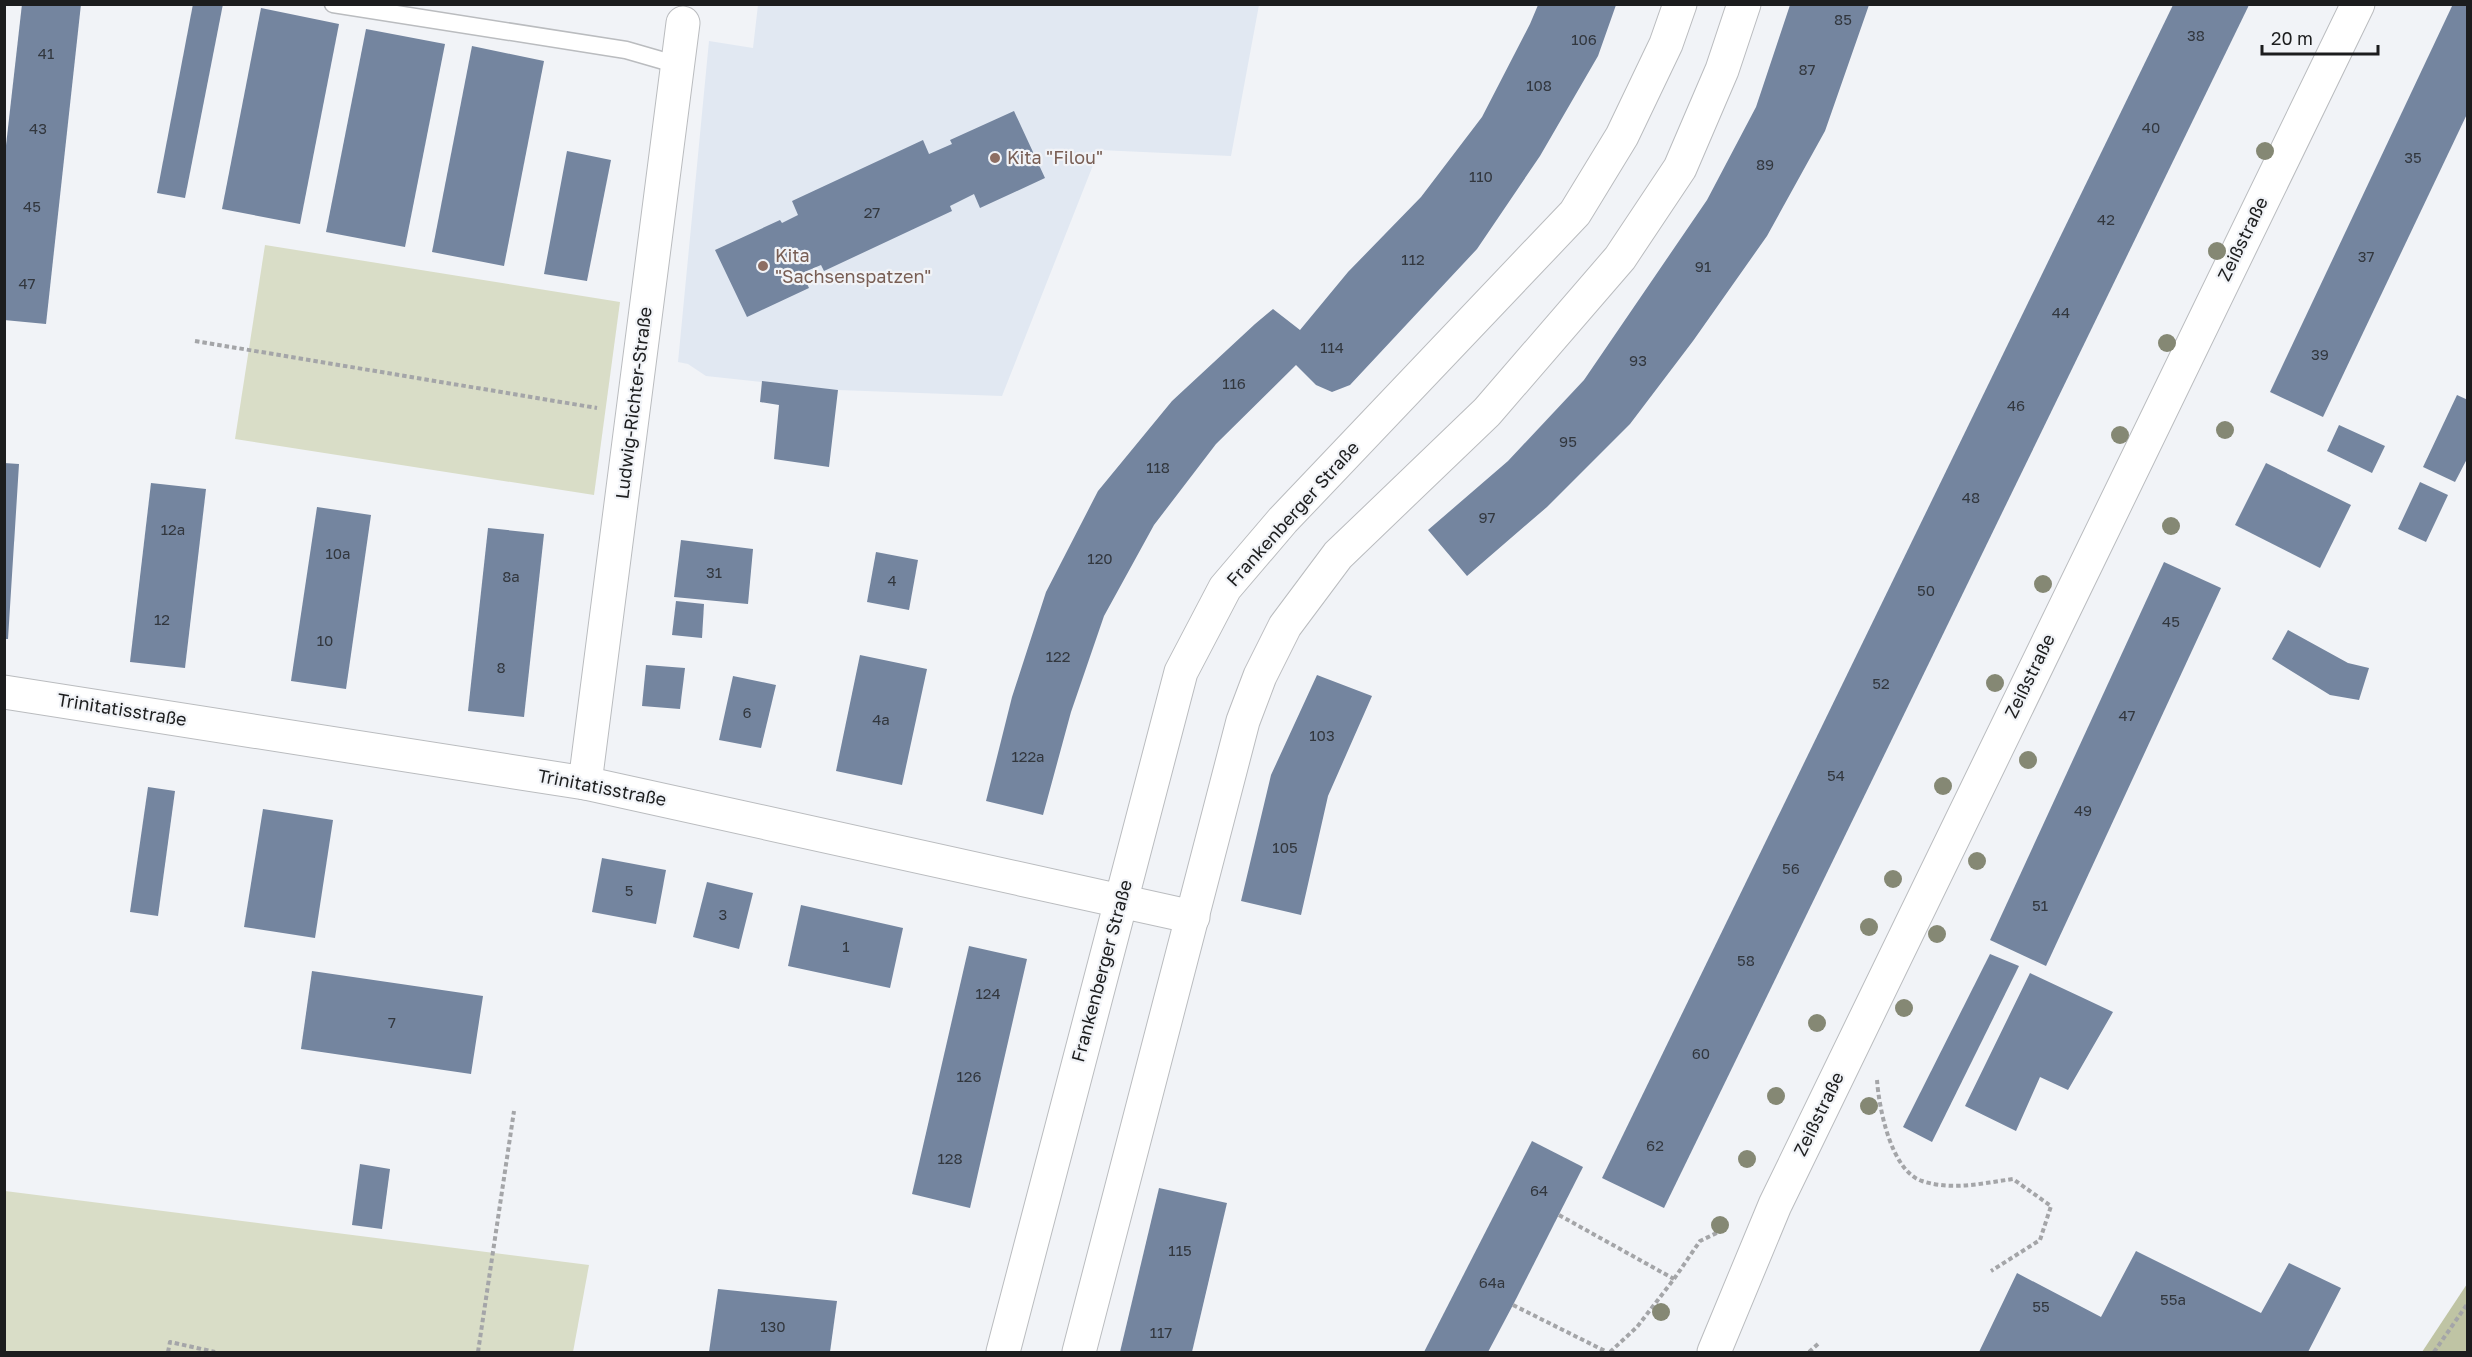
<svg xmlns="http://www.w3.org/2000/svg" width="2472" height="1357" font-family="'Golos Text',sans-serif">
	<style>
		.built { fill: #e1e8f2 }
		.green { fill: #d9ddc7 }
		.forest { fill: #bfc4a4 }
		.building { fill: #74859f }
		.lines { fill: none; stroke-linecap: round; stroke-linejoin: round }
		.lane-casing { stroke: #babcbf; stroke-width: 19 }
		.street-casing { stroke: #babcbf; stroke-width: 35 }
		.primary-casing { stroke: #babcbf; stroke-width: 35 }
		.path { stroke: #a4a5a8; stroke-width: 4; stroke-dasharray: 4.5 3; stroke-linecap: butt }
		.lane { stroke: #fff; stroke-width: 16 }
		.street { stroke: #fff; stroke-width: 33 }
		.primary { stroke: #fff; stroke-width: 33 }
		.tree { fill: #858874 }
		.education-dot { fill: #8d6e63; stroke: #f1f3f7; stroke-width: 2 }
		.labels { text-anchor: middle; stroke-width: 4.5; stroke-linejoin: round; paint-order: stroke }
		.number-label { font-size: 15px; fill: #32373e }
		.education-label { font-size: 18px; fill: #785e54; stroke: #f1f3f7; text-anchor: start }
		.street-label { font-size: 18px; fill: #1c1d1e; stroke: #f1f3f7 }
	</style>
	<rect width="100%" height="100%" fill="#f1f3f7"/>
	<path class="built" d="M758,5H1259L1231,156L1099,150L1002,396L838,390L706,376L688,364L678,362L709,41L753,48Z"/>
	<g class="green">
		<path d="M265,245L620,302L594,495L235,439Z"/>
		<path d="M5,1191L589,1265L573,1352H5Z"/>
	</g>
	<path class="forest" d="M2467,1284V1352H2422Z"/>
	<g class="building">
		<path d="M22,4H81L46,324L4,320V163Z"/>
		<path d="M193,4H223L185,198L157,193Z"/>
		<path d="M2453,4H2468V112L2323,417L2270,392Z"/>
		<path d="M1538,5H1616L1598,56L1540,156L1477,249L1350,385L1332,392L1316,385L1296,365L1216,444L1154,525L1104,616L1071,712L1043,815L986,801L1012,697L1046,592L1098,491L1172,401L1255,324L1273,309L1300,330L1348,272L1421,197L1482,117L1530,24Z"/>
		<path d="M1790,5H1869L1825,131L1767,236L1693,341L1630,424L1547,507L1467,576L1428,530L1508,461L1584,380L1707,200L1756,107Z"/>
		<path d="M2173,5H2249L1664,1208L1602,1178Z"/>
		<path d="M261,8L339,24L300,224L222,209Z"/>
		<path d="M366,29L445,44L405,247L326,232Z"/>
		<path d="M472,46L544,61L504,266L432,252Z"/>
		<path d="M1014,111L1045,178L980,208L974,194L950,206L952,211L824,271L821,265L802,273L809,288L747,317L715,250L780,220L782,223L798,215L792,201L923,140L929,154L952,144L950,140Z"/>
		<path d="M567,151L611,160L587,281L544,274Z"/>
		<path d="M762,381L838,390L829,467L774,459L779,405L760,402Z"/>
		<path d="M2457,395L2468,400V457L2455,482L2423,467Z"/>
		<path d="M2339,425L2385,446L2372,473L2327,451Z"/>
		<path d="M4,463L19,464L8,639H4Z"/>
		<path d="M2266,463L2351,505L2320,568L2235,525Z"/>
		<path d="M2420,482L2448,495L2426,542L2398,529Z"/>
		<path d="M151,483L206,489L185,668L130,662Z"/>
		<path d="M317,507L371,515L346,689L291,681Z"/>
		<path d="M488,528L544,534L524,717L468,711Z"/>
		<path d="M681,540L753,549L748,604L674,597Z"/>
		<path d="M876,552L918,560L909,610L867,602Z"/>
		<path d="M2164,562L2221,588L2046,966L1990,940Z"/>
		<path d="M676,601L704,604L702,638L672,635Z"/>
		<path d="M2288,630L2348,663L2369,668L2359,700L2330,695L2272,659Z"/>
		<path d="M860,655L927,669L902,785L836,771Z"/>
		<path d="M646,665L685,668L680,709L642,706Z"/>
		<path d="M1317,675L1372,696L1328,796L1301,915L1241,901L1271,775Z"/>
		<path d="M733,676L776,685L761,748L719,740Z"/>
		<path d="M148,787L175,791L158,916L130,912Z"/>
		<path d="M263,809L333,820L315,938L244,927Z"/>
		<path d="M602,858L666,870L656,924L592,912Z"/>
		<path d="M707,882L753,893L739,949L693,937Z"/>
		<path d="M801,905L903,928L890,988L788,966Z"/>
		<path d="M969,946L1027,959L970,1208L912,1194Z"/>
		<path d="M1990,954L2019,966L1932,1142L1903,1127Z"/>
		<path d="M312,971L483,996L471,1074L301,1049Z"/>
		<path d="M2030,973L2113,1012L2068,1090L2040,1077L2016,1131L1965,1106Z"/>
		<path d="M1532,1141L1583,1167L1513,1305L1488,1352H1424Z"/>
		<path d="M360,1164L390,1169L382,1229L352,1225Z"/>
		<path d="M1159,1188L1227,1203L1192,1352H1120Z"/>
		<path d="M2136,1251L2261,1313L2289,1263L2341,1288L2308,1352H1979L2017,1273L2101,1317Z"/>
		<path d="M718,1289L837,1301L830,1352H709Z"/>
	</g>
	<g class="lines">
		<g class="lane-casing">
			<path id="lane" d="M333,4L626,50L678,65"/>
		</g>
		<g class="street-casing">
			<g id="street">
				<path d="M4,692L585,783L1193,917"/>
				<path d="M585,783L683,23"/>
				<path d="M1714,1352L1775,1205L2358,4"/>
			</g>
		</g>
		<g class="primary-casing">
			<g id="primary">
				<path d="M1003,1352L1181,672L1225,588L1283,520L1575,213L1622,136L1666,44L1680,4"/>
				<path d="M1079,1352L1243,721L1260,676L1285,626L1338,555L1487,412L1620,258L1680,168L1722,70L1744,4"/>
			</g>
		</g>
		<g class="path">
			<path d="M195,341L597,408"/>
			<path d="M1877,1080C1879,1108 1891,1171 1922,1181C1953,1191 1983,1183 2013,1179L2051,1206L2040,1240L1991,1271"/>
			<path d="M1559,1215L1674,1279"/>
			<path d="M1513,1305L1607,1352"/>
			<path d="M168,1352L170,1342L215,1352"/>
			<path d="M478,1352L514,1111"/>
			<path d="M1610,1352L1637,1327L1674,1279L1700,1241L1725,1229"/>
			<path d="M1809,1352L1818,1344"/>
			<path d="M2434,1352L2468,1303"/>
		</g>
		<use href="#lane" class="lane"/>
		<use href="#street" class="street"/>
		<use href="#primary" class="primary"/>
	</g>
	<g class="tree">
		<circle cx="2265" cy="151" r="9"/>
		<circle cx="2217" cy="251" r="9"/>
		<circle cx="2167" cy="343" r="9"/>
		<circle cx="2225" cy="430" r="9"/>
		<circle cx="2120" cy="435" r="9"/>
		<circle cx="2171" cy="526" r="9"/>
		<circle cx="2043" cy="584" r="9"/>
		<circle cx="1995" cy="683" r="9"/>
		<circle cx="2028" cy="760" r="9"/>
		<circle cx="1943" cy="786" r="9"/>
		<circle cx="1977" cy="861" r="9"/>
		<circle cx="1893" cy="879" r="9"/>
		<circle cx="1869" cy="927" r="9"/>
		<circle cx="1937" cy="934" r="9"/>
		<circle cx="1904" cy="1008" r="9"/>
		<circle cx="1817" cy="1023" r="9"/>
		<circle cx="1776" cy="1096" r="9"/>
		<circle cx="1869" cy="1106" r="9"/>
		<circle cx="1747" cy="1159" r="9"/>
		<circle cx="1720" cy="1225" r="9"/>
		<circle cx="1661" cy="1312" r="9"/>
	</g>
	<g class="education-dot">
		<circle cx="995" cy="158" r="6"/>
		<circle cx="763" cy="266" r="6"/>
	</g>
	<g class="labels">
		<g class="number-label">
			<text x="1843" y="25">85</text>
			<text x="2196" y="41">38</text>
			<text x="1584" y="45">106</text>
			<text x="46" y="59">41</text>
			<text x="1807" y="75">87</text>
			<text x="1539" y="91">108</text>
			<text x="2151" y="133">40</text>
			<text x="38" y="134">43</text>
			<text x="2413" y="163">35</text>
			<text x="1765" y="170">89</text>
			<text x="1481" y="182">110</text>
			<text x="32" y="212">45</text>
			<text x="872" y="218">27</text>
			<text x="2106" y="225">42</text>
			<text x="2366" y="262">37</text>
			<text x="1413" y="265">112</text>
			<text x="1703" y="272">91</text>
			<text x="27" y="289">47</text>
			<text x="2061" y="318">44</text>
			<text x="1332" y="353">114</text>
			<text x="2320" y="360">39</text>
			<text x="1638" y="366">93</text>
			<text x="1234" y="389">116</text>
			<text x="2016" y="411">46</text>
			<text x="1568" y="447">95</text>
			<text x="1158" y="473">118</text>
			<text x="1971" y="503">48</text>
			<text x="1487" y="523">97</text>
			<text x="173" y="535">12a</text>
			<text x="338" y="559">10a</text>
			<text x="1100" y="564">120</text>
			<text x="714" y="578">31</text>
			<text x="511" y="582">8a</text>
			<text x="892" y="586">4</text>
			<text x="1926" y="596">50</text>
			<text x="162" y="625">12</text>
			<text x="2171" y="627">45</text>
			<text x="325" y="646">10</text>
			<text x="1058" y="662">122</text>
			<text x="501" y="673">8</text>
			<text x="1881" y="689">52</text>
			<text x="747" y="718">6</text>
			<text x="2127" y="721">47</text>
			<text x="881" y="725">4a</text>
			<text x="1322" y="741">103</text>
			<text x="1028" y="762">122a</text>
			<text x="1836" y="781">54</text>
			<text x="2083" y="816">49</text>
			<text x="1285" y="853">105</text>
			<text x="1791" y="874">56</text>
			<text x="629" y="896">5</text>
			<text x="2040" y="911">51</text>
			<text x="723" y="920">3</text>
			<text x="846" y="952">1</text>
			<text x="1746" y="966">58</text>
			<text x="988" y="999">124</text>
			<text x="392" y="1028">7</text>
			<text x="1701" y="1059">60</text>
			<text x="969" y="1082">126</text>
			<text x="1655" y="1151">62</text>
			<text x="950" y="1164">128</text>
			<text x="1539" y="1196">64</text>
			<text x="1180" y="1256">115</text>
			<text x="1492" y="1288">64a</text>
			<text x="2173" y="1305">55a</text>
			<text x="2041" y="1312">55</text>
			<text x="773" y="1332">130</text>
			<text x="1161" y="1338">117</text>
		</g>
		<g class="education-label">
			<text x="1007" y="164">Kita "Filou"</text>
			<text x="775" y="262">Kita<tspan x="775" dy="21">"Sachsenspatzen"</tspan></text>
		</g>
		<g class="street-label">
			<text transform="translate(2243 239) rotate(-64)" y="6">Zeißstraße</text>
			<text transform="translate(634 403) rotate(-83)" y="6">Ludwig-Richter-Straße</text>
			<text transform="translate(1293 514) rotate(-48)" y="6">Frankenberger Straße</text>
			<text transform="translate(2030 676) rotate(-64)" y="6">Zeißstraße</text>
			<text transform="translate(122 710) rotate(9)" y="6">Trinitatisstraße</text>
			<text transform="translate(602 788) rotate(11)" y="6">Trinitatisstraße</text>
			<text transform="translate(1102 971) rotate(-75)" y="6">Frankenberger Straße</text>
			<text transform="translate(1819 1114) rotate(-64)" y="6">Zeißstraße</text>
		</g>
	</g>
	<rect width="2472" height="1357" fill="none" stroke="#1c1d1e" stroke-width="12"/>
	<path d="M2262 45v9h116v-9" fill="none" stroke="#1c1d1e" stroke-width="3"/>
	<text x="2271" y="45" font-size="18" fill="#1c1d1e" stroke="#f1f3f7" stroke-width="4.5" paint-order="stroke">20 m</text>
</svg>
